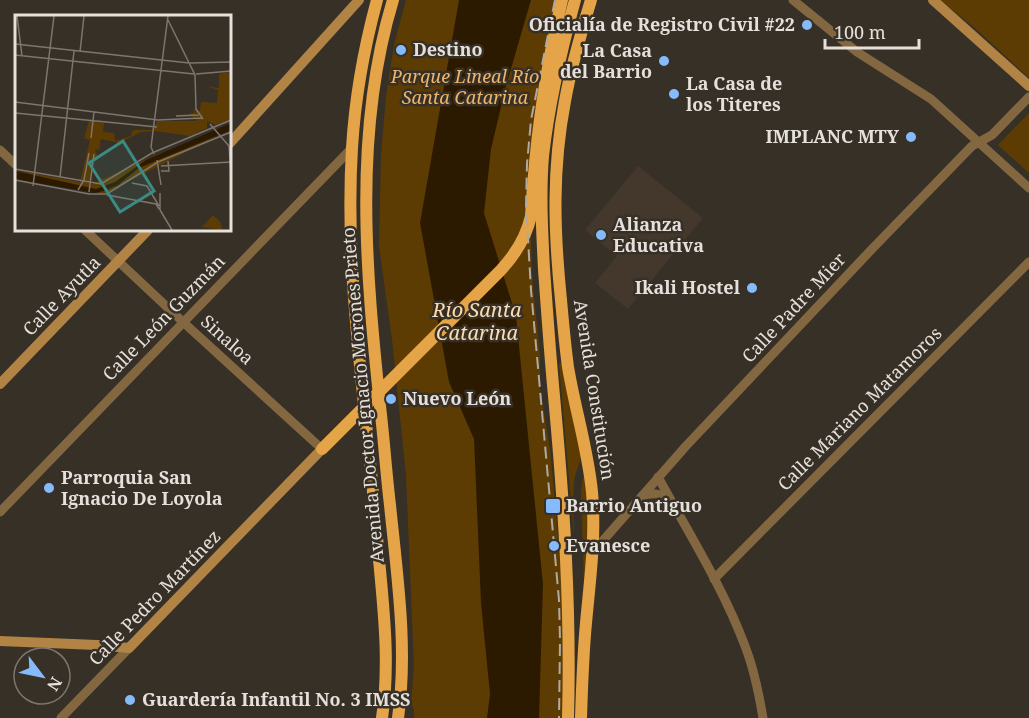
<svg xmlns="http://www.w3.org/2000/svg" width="1029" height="718" font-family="'Noto Serif',serif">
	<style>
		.built { fill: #43382b }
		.green { fill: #5d3c04 }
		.water { fill: #2c1a00 }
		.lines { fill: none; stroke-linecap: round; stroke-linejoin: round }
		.tertiary { stroke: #836741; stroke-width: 9 }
		.secondary { stroke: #b18446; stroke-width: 10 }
		.trunk { stroke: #e4a447; stroke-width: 12 }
		.rail { stroke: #afaaa3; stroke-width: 2; stroke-dasharray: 12 6; stroke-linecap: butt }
		.poi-dot { fill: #85bbfb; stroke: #373027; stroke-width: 2 }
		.labels { text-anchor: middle; stroke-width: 5; stroke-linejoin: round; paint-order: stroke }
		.poi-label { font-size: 18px; font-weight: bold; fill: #e5e0db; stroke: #373027; text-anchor: start }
		.park-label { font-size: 18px; font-style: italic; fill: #edb66c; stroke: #373027 }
		.street-label { font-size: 18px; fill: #e5e0db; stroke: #373027 }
		.water-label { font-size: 20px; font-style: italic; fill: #fedcb1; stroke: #373027 }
		.inset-road { fill: none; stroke: #7d766f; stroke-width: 1.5 }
		.view { fill: #3a8b84; fill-opacity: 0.15; stroke: #3a8b84; stroke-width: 3 }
		.inset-edge { fill: none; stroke: #e5e0db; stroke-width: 3 }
	</style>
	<rect width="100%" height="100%" fill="#373027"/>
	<path class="built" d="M638,166L703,218L628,309L595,283L617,256L585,230Z"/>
	<g class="green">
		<path d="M406,0H568L557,33L530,204L532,276L540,355V388L550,449L562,578L564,718H414V710L411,703L414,665L406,475L392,339L379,246L381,156L386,96L394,45Z"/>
		<path d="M940,0H1029V78L976,29Z"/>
		<path d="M1029,113V173L998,145Z"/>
		<path d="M559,363H562L582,451C581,463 575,471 574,483C572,501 574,519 574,536Z"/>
		<path d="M584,475L589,494V538L584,582L581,494L582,483Z"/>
	</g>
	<path class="water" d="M459,0H531L506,86L491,149L484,213L516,316L543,584L539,718H487L490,694L481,603L474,439L449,382L420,223Z"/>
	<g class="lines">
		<g class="tertiary">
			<path d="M793,0L857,52L931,99L1029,188"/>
			<path d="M0,150L16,165"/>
			<path d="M85,230L183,322L322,449"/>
			<path d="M658,477C688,532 723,587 745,646C754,669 759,694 763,718"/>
			<path d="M642,496C654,492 661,493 670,502"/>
			<path d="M0,512L352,148"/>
			<path d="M593,552L686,446L872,249L972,146L992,135L1029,97"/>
			<path d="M714,579L1029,262"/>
			<path d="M61,718L129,648"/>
		</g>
		<g class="secondary">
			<path d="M933,0L1029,86"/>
			<path d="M230,143L359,0"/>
			<path d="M0,384L148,230"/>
			<path d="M0,641L97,645L129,648L322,449"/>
		</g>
		<g class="trunk">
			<path d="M377,0C364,48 355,98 352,148C344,278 367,408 377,537C382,597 391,658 382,718"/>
			<path d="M393,0C353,132 366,271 380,406C384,439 386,472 390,505C397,575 408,648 398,718"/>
			<path d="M322,449L500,271C515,255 526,238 531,216C535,143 545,71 562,0"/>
			<path d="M568,718C571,609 564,504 554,396C550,354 547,311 544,269C542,231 540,193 543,156C549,103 561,51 575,0"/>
			<path d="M581,718C582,686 583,655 586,623C590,579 596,536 592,492C588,450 575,409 568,367C565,345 563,322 561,300C554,231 552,169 565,101C571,67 581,33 591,0"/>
		</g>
		<path class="rail" d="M555,0L531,120L527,164L526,205L531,290L559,600L560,640L559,718"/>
	</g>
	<g class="poi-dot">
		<circle cx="807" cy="25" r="6"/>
		<circle cx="401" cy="50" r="6"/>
		<circle cx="664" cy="61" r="6"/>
		<circle cx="674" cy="94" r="6"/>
		<circle cx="911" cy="137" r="6"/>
		<circle cx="601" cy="235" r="6"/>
		<circle cx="752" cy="288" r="6"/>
		<circle cx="391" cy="399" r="6"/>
		<circle cx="49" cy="488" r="6"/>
		<rect x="545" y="498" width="16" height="16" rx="3"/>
		<circle cx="554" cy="546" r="6"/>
		<circle cx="130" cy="700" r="6"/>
	</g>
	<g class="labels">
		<g class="poi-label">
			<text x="795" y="31" text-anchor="end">Oficialía de Registro Civil #22</text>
			<text x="413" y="56">Destino</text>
			<text x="652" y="57" text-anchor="end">La Casa<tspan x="652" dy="21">del Barrio</tspan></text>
			<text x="686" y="90">La Casa de<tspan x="686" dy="21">los Titeres</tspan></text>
			<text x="899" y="143" text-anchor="end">IMPLANC MTY</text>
			<text x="613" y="231">Alianza<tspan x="613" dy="21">Educativa</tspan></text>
			<text x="740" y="294" text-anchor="end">Ikali Hostel</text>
			<text x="403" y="405">Nuevo León</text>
			<text x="61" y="484">Parroquia San<tspan x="61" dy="21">Ignacio De Loyola</tspan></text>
			<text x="566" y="512">Barrio Antiguo</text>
			<text x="566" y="552">Evanesce</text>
			<text x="142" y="706">Guardería Infantil No. 3 IMSS</text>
		</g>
		<g class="park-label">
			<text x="465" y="83">Parque Lineal Río<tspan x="465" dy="21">Santa Catarina</tspan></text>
		</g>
		<g class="street-label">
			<text transform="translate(62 296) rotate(-46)" y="6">Calle Ayutla</text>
			<text transform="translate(794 308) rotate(-47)" y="6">Calle Padre Mier</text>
			<text transform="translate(164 318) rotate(-46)" y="6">Calle León Guzmán</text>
			<text transform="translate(227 340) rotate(42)" y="6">Sinaloa</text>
			<text transform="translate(594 390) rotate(81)" y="6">Avenida Constitución</text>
			<text transform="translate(363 395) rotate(-95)" y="6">Avenida Doctor Ignacio Morones Prieto</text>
			<text transform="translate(860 409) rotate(-45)" y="6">Calle Mariano Matamoros</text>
			<text transform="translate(155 598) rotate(-46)" y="6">Calle Pedro Martínez</text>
		</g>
		<g class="water-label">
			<text x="477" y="317">Río Santa<tspan x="477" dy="23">Catarina</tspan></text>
		</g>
	</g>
	<g transform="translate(15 15)">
		<rect width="216" height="216" fill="#373027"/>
		<path d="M216,57V104L201,110L192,106V113L175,121L140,116L126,117L104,128L86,124L84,135L80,134L82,140V145L78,144L75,170L141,140L206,119L89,179L0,155L65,167L75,125L69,123L74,106L89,108L88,117L99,118L100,126L116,121L118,115H138L142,106H182L174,99L180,97L178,94L185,96L186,87L202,88L203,75L191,71L204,73V59ZM198,200L206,208L207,215L187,212Z" fill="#5d3c04"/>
		<path d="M216,108V115L124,153L103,170L89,176L79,178L0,164V156L81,174L100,167L131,145Z" fill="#2c1a00"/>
		<path class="inset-road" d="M2,1L7,41M153,5L180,60L181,94L188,104M0,29L174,48M65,37L69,1M0,40L179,59M175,48L216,47M181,59L216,56M0,87L143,105L187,103M0,98L142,112M161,101L184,100M195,109L214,131L216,160M76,123L79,97M139,139L136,132L153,1M142,145L146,170M146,151L216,147M0,154L86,169L137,138L216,105M146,156H154L153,146M45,162L59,36M0,165L74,179H92L143,147L216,117M117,168L132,171L144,191M18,171L39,1M63,175L69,165L74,138M74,177L79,139M145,178V195L157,215M92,180L141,189L144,194"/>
		<path class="view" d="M108,126L139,176L105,197L74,148Z"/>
		<rect width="216" height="216" class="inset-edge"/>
	</g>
	<g transform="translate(42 676) rotate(122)"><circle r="28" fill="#373027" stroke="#7d766f" stroke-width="1.5"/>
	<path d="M0-4.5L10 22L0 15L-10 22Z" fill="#85bbfb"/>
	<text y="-9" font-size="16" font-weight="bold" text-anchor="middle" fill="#e5e0db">N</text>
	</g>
	<path d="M825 39v9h94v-9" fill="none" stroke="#e5e0db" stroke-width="3"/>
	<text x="834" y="39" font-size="18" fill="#e5e0db" stroke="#373027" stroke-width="4.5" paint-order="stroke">100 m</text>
</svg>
